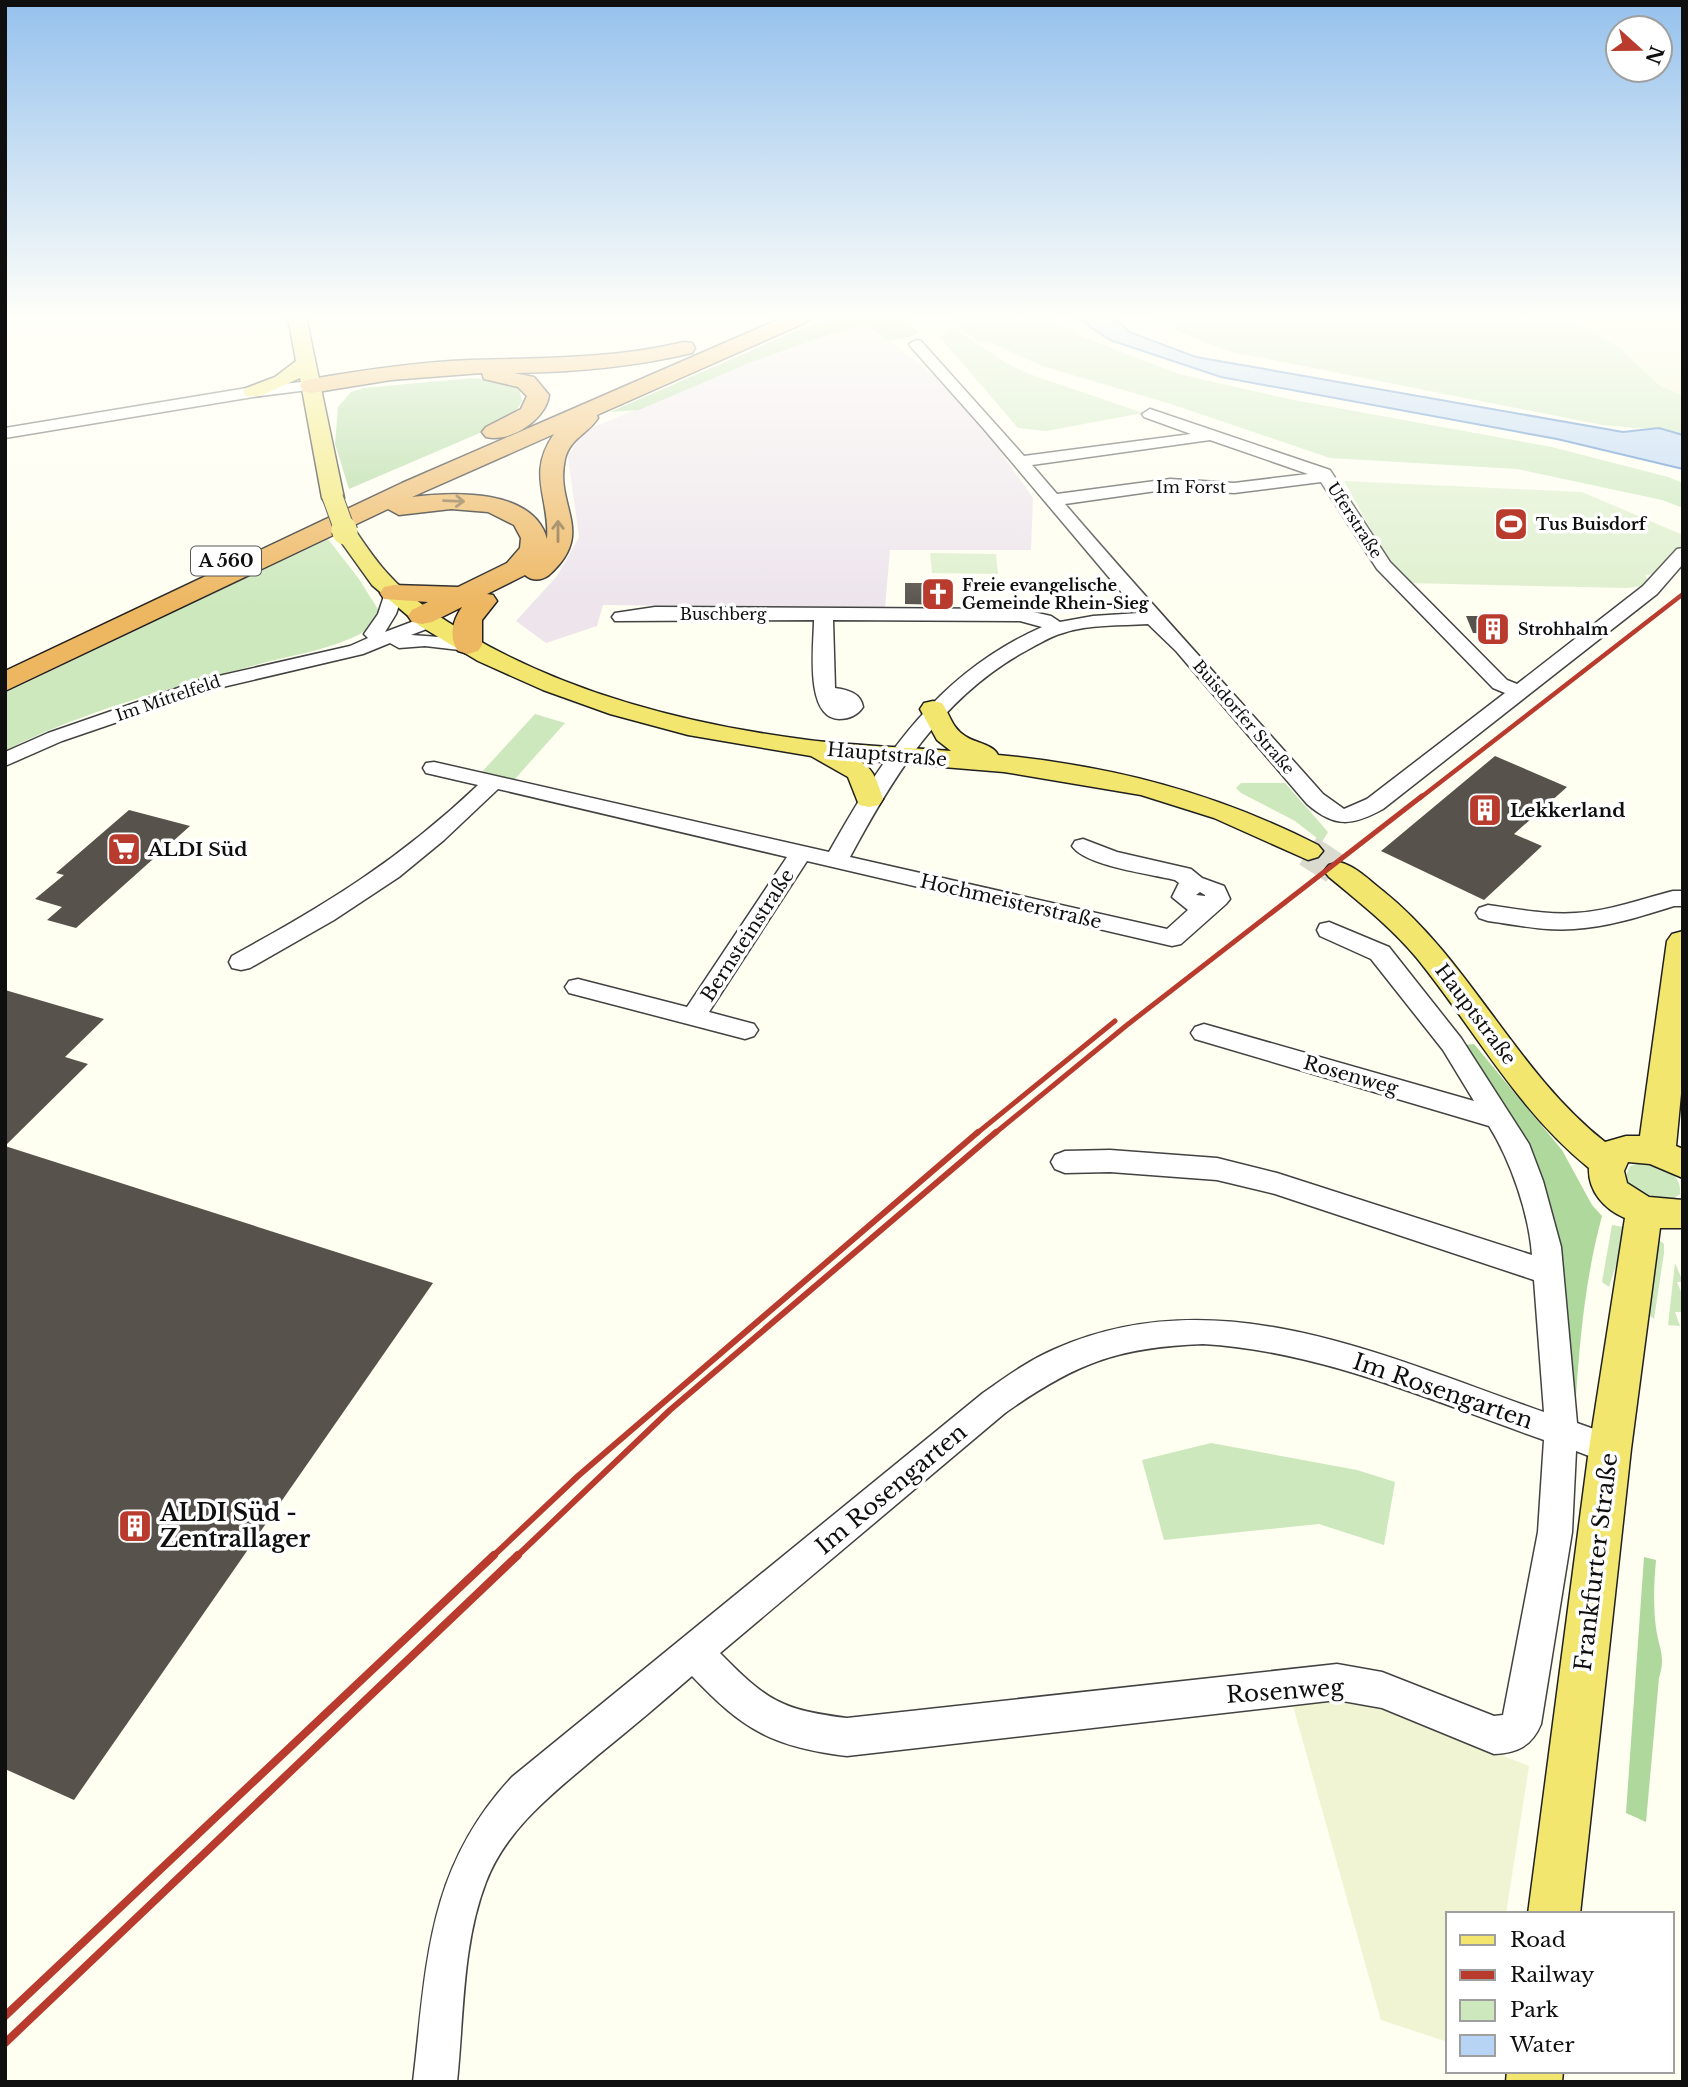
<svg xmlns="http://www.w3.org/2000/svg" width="1688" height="2087" font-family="'Libre Baskerville',serif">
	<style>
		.industrial { fill: #ede4ec }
		.farmland { fill: #f1f4d2 }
		.green { fill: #cce8bc }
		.forest { fill: #aed89c }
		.pitch { fill: #deefcd }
		.water { fill: #b8d4f4; stroke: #427ec7; stroke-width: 2 }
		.building { fill: #57524c }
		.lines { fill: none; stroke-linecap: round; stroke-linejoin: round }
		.major-tunnel { stroke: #dadacf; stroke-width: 32; stroke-dasharray: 32 16; stroke-linecap: butt }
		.minor-casing { stroke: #424242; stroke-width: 3 }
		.major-casing { stroke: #202020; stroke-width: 3 }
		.highway-casing { stroke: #202020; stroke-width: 3 }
		.minor { fill: #fff; fill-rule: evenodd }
		.major { fill: #f2e66e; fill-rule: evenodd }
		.highway { fill: #edb660; fill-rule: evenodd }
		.rail-far3 { stroke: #b93b2d; stroke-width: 4.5 }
		.rail-far2 { stroke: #b93b2d; stroke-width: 5 }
		.rail-far1 { stroke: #b93b2d; stroke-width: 6 }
		.rail { stroke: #b93b2d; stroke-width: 8 }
		.major-bridge-far1-casing { stroke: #202020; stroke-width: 22; stroke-linecap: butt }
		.major-bridge-casing { stroke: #202020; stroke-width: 27; stroke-linecap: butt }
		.major-bridge-far1 { stroke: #f2e66e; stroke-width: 20 }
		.major-bridge { stroke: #f2e66e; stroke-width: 25 }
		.oneway { stroke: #896b3c }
		.labels { text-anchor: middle; stroke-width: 7; stroke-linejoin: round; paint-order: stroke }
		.far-street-label { font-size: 16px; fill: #0f0f0f; stroke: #fff }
		.far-poi-label { font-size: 16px; font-weight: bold; fill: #0f0f0f; stroke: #fff; text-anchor: start }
		.shield { fill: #fff; stroke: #575757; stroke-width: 2 }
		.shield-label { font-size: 18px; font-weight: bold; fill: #0f0f0f }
		.street-label { font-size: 19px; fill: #0f0f0f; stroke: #fff }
		.poi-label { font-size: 19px; font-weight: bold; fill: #0f0f0f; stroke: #fff; text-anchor: start }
		.near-street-label { font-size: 23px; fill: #0f0f0f; stroke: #fff }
		.near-poi-label { font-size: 23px; font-weight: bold; fill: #0f0f0f; stroke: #fff; text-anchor: start }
	</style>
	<rect width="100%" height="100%" fill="#fefef1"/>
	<path class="industrial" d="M869,325L941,381L993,441L1033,498L1031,550H890L885,608L603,605L597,626L546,643L516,621L557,576L579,537L568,457L584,431L749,363L828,335Z"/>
	<g class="farmland">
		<path d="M1568,317H1683V396L1660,386L1621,349Z"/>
		<path d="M1354,1699L1529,1766L1506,1914H1448V2042L1381,2020L1293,1706Z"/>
	</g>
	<g class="green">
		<path d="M957,317H1050L1083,337L1179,374L1288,399L1552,447L1668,477L1683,483V508L1662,500L1517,469L1330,458L1171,404L1042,366L990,342H979L952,321Z"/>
		<path d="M1153,317H1568L1621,349L1660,386L1683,396V435C1657,428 1630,428 1602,425L1232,352L1191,337Z"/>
		<path d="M952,327L1006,363L1029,374L1143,413L1046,431L1018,428L940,337Z"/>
		<path d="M328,539L359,579L379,611C374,624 367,631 354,637C321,652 286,656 252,666C171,688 80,712 5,751V693Z"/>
		<path d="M535,714L565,723L514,780L481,773Z"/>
		<path d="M1241,783H1285L1328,832L1322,842L1295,821L1241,793L1236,788Z"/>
		<path d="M1640,1163C1659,1164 1682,1172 1680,1194L1672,1200C1654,1199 1615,1195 1630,1166Z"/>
		<path d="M1612,1225L1624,1227L1623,1243L1609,1287L1602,1282Z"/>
		<path d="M1657,1238L1664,1244V1253L1654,1319L1650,1316L1649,1304Z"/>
		<path d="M1675,1263L1683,1282H1677L1683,1297V1312H1675L1680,1326L1668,1325Z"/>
		<path d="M1211,1443L1357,1470L1395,1482L1384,1545L1319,1524L1164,1540L1142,1460Z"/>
	</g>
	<g class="forest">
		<path d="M828,317H905L920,334L889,341L868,325L828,335L749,363L639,410L610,412Z"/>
		<path d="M472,378L503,380L519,386L522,401L510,420L349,489L335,444L338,407L351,392L364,388Z"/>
		<path d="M1474,1044L1562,1150L1592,1205L1602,1216C1586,1275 1580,1336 1576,1397L1570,1402L1564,1278L1554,1237L1464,1045Z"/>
		<path d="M1644,1557L1656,1560C1654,1582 1653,1605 1656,1628C1659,1649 1666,1656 1659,1678L1646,1822L1626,1813Z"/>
	</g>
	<g class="pitch">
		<path d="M1344,481L1582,492L1683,535V544L1656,574L1645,575L1652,585L1626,588L1407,583L1387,559Z"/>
		<path d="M930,553L996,554L998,574L932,573Z"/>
	</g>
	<path class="water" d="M1076,317H1115L1129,332L1196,357L1623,432L1659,428L1683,435V469L1557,439L1221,377L1110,340Z"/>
	<g class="building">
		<path d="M905,583H948L949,605L905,604Z"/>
		<path d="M1466,616H1488L1496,634L1473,633Z"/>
		<path d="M1495,756L1567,787L1514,834L1542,846L1484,900L1381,851Z"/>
		<path d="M129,810L190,826L76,928L47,920L62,907L35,899L64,875L56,873Z"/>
		<path d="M5,990L104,1019L65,1057L88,1064L5,1146L433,1283L74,1800L5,1769Z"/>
	</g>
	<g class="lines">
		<path class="major-tunnel" d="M1308,851L1339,871"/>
		<g class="minor-casing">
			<g id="minor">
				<path d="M916,340L921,341L1024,456L1191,434L1144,417L1142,414L1150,409L1330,470L1390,562L1507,680L1517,684L1643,586L1677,549L1683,548V564L1657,594L1383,809C1352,826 1335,828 1307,804L1176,651L1148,624C1120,626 1090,624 1063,633C1048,637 1034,647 1020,654C939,701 893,777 850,857L1167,929L1188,910L1172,897L1179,883L1175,880C1151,874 1085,866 1072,846L1075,841L1083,839L1117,852L1191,869L1202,878L1224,886L1230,899L1226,904L1181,944L1172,946L807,861L709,1012L754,1024L758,1030L754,1036L745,1039L569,993L565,987L569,981L578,979L687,1007L787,857L498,789L444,840L399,877L334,920L250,968L241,970L232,968L229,962L232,956C327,904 399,860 478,785L426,773L423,768L426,763L434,762L829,852C883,756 938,673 1042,627L1020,621L833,620L835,688C848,690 861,693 863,707C858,715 849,719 839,719C804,718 814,644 814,620L615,621L612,617L615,613L655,607L1020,609L1051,616L1060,622L1093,616L1139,613L983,428L911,347L909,344ZM1210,440L1308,474L1234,483L1170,479L1057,494L1032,465ZM1321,482L1377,569L1493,688L1505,693L1367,799L1344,809L1323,794C1237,697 1149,602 1065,504L1170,489L1234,493ZM1200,892L1205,895V896L1196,895Z"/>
				<path d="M311,381L319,386L316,389L253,397L5,438V428L253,387Z"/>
				<path d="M394,587L403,593L396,614L385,632L430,615L440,621L437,625L411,635L468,639L478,645L475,649L468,651L425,646L399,648L390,643L363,654L214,689L62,741L5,766V752L48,733L201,680L350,646L368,638L364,634L378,614L385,593Z"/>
				<path d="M1673,891H1683V906H1674C1642,916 1608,927 1574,929C1545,931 1516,925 1488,921L1479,918L1476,913L1479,908L1488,905C1517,909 1547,915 1576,913C1610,911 1641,899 1673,891Z"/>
				<path d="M1329,922L1389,947L1461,1038L1529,1144L1543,1181L1561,1247L1577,1423L1622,1439L1627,1449L1622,1459L1610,1464L1576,1451L1572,1532L1541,1724C1532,1746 1517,1753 1494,1754L1382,1708L1337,1700L847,1756C773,1747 743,1730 692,1676C661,1703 630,1729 598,1755C555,1792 507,1827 486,1882C462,1944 464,2016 457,2082H413C427,1965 426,1869 512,1777L983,1393C1006,1377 1029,1360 1055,1349C1220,1276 1387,1358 1544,1412L1534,1280L1275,1194L1217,1180L1110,1172L1065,1173L1055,1169L1051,1162L1055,1155L1065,1151L1110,1150L1217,1158L1277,1173L1532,1255C1529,1214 1511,1161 1489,1126L1195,1039L1191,1033L1195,1027L1204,1024L1474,1101L1443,1050L1371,959L1320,936L1317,930L1320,924ZM1203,1344C1322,1351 1432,1401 1544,1440L1538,1532L1503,1715L1494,1716L1382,1672L1337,1664L847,1718C781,1710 766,1700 720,1653L1005,1413C1074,1364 1117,1347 1203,1344Z"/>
			</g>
		</g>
		<g class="major-casing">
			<g id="major">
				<path d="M288,317H306L344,498L341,503H325L322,498L300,378L260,396H246L243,392L246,388L275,377L296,361Z"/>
				<path d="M345,525L353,527C364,543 375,560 388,574C410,599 441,618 469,635C571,695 691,725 808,740C855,746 904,747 951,751L937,740L920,709L924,703L933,701L942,703C950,715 952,728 965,736C975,743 993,744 998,755C1113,766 1216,793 1318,845L1323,851L1318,857L1308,860L1214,818L1141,795L1004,772L858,760C875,769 877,782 883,799L879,805L869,807L859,805L848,777L811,756L688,735L610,714L543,690L478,661L420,626L372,585L334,532L337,527Z"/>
				<path d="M1339,862C1356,866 1369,880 1383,891C1471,962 1516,1072 1605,1142L1626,1136H1640L1667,941L1672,934L1683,931V1073L1676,1146L1683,1149V1178L1650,1164L1628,1162L1624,1171L1627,1183L1649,1197L1683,1200V1228H1660L1631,1449L1580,1914H1528L1589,1449L1625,1218C1604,1209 1588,1191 1589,1168C1516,1109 1474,1028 1416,957C1390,926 1359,902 1329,877L1324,871L1329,865Z"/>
				<path d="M1507,2071H1563L1562,2082H1506Z"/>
			</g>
		</g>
		<g class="highway-casing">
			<g id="highway">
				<path d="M784,317H812L809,321L597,415L598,418C588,434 570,438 565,459C554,507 597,532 549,575C541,581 532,581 525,575L487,594L493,595L497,601L482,620V645L478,651L468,654L458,651C448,637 453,620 462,607L432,622L422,624L412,622L408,616L412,610L428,602L384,599L380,593L384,587L394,585L458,587L507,563L520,548L521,538L514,525L488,512L451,509L399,515L388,509L5,691V671L402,483ZM554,434C526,474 550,498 547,539C533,488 453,492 412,497Z"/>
				<path d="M684,342L692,343L695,348L692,353C633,367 575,372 514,373L534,377L549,395C546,420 510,443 486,437L482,432L486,427L521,409L527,396L518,387L484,379L482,373L391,380L311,393L303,391L300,386L303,381L311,379C364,370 417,362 471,360C543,358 613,359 684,342Z"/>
			</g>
		</g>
		<use href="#minor" class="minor"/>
		<use href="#major" class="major"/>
		<use href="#highway" class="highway"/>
		<path class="rail-far3" d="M1420,798L1683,594"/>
		<g class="rail-far2">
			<path d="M976,1134L1115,1021"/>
			<path d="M994,1134L1127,1025L1422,796"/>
		</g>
		<g class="rail-far1">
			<path d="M492,1557L578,1476L978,1132"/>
			<path d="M516,1557L670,1410L996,1132"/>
		</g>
		<g class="rail">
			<path d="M5,2016L494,1555"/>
			<path d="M5,2043L518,1555"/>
		</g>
		<g class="major-bridge-far1-casing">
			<path id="major-bridge-far1" d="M333,498L345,531"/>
		</g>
		<g class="major-bridge-casing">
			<path id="major-bridge" d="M344,529L345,532"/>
		</g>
		<use href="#major-bridge-far1" class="major-bridge-far1"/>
		<use href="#major-bridge" class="major-bridge"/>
	</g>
	<defs><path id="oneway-shaft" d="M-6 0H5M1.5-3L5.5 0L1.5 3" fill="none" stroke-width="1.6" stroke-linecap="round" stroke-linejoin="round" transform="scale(1.75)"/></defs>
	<g class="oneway">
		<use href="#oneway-shaft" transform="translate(454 501) rotate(2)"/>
		<use href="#oneway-shaft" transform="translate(558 531) rotate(-90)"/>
	</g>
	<linearGradient id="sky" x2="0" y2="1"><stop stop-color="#95c1ed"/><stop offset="0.52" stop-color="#fffff9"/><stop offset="1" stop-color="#fffff9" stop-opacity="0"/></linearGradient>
	<rect width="1688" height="609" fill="url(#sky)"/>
	<defs>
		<g id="stadium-square" transform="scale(1.75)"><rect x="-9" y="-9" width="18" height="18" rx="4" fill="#b93b2d" stroke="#fff"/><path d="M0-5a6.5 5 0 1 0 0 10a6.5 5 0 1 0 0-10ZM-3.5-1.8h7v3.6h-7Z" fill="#fff"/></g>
		<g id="church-square" transform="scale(1.75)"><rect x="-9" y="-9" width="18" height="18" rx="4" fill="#b93b2d" stroke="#fff"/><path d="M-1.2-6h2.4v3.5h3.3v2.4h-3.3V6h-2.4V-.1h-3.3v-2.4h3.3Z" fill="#fff"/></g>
		<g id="building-square" transform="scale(1.75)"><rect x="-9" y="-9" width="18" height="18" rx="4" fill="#b93b2d" stroke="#fff"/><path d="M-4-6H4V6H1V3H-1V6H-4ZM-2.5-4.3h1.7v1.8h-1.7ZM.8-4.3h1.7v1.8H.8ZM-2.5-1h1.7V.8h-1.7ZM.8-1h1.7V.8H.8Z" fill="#fff"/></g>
		<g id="supermarket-square" transform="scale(1.75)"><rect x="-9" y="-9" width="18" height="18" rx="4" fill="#b93b2d" stroke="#fff"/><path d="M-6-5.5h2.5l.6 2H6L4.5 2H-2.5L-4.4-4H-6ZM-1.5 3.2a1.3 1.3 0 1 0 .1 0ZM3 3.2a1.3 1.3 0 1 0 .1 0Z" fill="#fff"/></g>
	</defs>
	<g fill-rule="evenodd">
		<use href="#stadium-square" x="1511" y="524"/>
		<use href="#church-square" x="938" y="594"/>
		<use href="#building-square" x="1493" y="629"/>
		<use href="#building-square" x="1485" y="810"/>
		<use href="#supermarket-square" x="124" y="849"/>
		<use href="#building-square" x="135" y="1526"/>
	</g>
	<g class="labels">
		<g class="far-street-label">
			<text x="1191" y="493">Im Forst</text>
			<text transform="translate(1355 520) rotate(57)" y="6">Uferstraße</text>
			<text x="723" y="620">Buschberg</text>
			<text transform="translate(168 698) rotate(-19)" y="6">Im Mittelfeld</text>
			<text transform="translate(1244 717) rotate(49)" y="6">Buisdorfer Straße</text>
		</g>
		<g class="far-poi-label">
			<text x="1536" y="530">Tus Buisdorf</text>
			<text x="962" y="591">Freie evangelische<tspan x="962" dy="18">Gemeinde Rhein-Sieg</tspan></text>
			<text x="1518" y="635">Strohhalm</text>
		</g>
		<rect class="shield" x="191" y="546.5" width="70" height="29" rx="5"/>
		<g class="shield-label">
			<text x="226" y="567">A 560</text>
		</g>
		<g class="street-label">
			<text transform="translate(887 754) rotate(5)" y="7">Hauptstraße</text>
			<text transform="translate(1011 901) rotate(13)" y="7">Hochmeisterstraße</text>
			<text transform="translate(747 935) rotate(-57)" y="7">Bernsteinstraße</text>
			<text transform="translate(1476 1014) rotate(53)" y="7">Hauptstraße</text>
			<text transform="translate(1351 1075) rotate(16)" y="7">Rosenweg</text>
		</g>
		<g class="poi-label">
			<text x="1510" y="817">Lekkerland</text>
			<text x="148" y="856">ALDI Süd</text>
		</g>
		<g class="near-street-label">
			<text transform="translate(1443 1391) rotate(19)" y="8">Im Rosengarten</text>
			<text transform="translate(891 1489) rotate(-40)" y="8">Im Rosengarten</text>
			<text transform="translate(1596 1562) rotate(-83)" y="8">Frankfurter Straße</text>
			<text transform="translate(1285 1691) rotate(-4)" y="8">Rosenweg</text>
		</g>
		<g class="near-poi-label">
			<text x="160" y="1521">ALDI Süd -<tspan x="160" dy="26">Zentrallager</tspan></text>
		</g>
	</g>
	<rect width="1688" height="2087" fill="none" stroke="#0f0f0f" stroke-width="14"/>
	<rect x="1446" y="1912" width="228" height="161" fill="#ffffff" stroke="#9f9f9f" stroke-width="2"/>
	<rect x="1460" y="1935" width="35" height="10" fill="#f2e66e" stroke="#9f9f9f" stroke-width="2"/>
	<text x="1510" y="1947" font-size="21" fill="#0f0f0f">Road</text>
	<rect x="1460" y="1970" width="35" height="10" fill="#b93b2d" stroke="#9f9f9f" stroke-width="2"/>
	<text x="1510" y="1982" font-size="21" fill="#0f0f0f">Railway</text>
	<rect x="1460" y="2000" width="35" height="21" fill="#cce8bc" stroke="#9f9f9f" stroke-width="2"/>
	<text x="1510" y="2017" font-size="21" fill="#0f0f0f">Park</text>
	<rect x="1460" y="2035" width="35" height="21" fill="#b8d4f4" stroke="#9f9f9f" stroke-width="2"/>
	<text x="1510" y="2052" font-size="21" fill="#0f0f0f">Water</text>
	<g transform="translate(1639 49) rotate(111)"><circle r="33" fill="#ffffff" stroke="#9f9f9f" stroke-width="2"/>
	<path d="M0-5L12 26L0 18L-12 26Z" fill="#b93b2d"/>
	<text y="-10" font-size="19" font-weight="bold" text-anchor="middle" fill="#0f0f0f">N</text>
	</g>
</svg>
